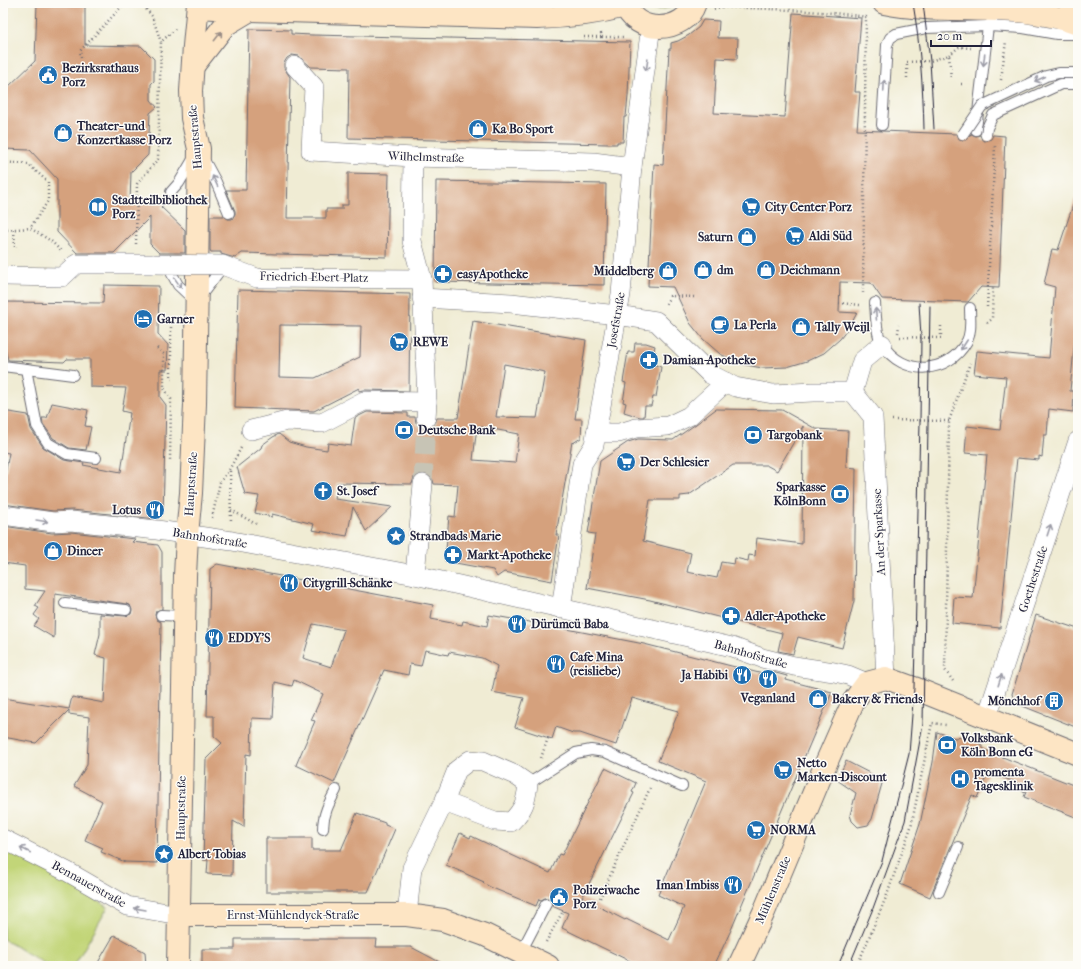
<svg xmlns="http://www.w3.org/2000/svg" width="1081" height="969" font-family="'IM FELL French Canon',serif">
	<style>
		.green { fill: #c2d578; stroke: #727c5a }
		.building { fill: #d5a17d; fill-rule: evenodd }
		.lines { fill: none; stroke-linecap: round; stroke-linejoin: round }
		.street-tunnel { stroke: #c7c4b5; stroke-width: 19; stroke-dasharray: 19 10; stroke-linecap: butt }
		.lane-casing { stroke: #6a6971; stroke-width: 12 }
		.street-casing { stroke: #6a6971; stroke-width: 20 }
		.secondary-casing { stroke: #6a6971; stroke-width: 24 }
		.path { stroke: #6a6971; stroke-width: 2.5; stroke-dasharray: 1 3; stroke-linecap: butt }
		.lane { stroke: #fff; stroke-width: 10 }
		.street { stroke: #fff; stroke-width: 19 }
		.secondary { stroke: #fde5c4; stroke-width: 22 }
		.tram { stroke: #22223b; stroke-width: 1 }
		.lane-bridge-casing { stroke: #6a6971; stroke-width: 12; stroke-linecap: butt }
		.street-bridge-casing { stroke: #6a6971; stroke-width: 20; stroke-linecap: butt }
		.lane-bridge { stroke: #fff; stroke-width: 10 }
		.street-bridge { stroke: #fff; stroke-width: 19 }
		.oneway { stroke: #9a8d86 }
		.oneway2 { stroke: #9c9ca7 }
		.labels { text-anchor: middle; stroke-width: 3; stroke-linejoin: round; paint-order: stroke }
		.poi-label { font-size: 12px; font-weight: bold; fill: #22223b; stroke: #fdfcf7; text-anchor: start }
		.street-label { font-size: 12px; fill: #22223b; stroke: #fdfcf7 }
	</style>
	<rect width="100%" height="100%" fill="#fdfcf7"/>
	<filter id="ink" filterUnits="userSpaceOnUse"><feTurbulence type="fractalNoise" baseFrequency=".025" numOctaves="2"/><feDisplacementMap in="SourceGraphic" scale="8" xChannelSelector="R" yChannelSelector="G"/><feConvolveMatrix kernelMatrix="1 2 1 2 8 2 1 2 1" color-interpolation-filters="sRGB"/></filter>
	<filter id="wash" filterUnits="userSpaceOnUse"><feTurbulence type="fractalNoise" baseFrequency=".012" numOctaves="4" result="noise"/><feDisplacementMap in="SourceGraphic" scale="16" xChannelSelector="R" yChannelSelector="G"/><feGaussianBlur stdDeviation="0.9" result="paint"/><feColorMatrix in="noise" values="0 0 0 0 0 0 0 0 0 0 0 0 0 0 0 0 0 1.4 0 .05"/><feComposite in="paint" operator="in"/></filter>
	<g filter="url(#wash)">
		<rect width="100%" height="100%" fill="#f0ecd4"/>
		<g class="green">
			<path d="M644,3H675C664,12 654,11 644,3Z"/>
			<path d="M3,847L14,851L108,907L74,966H49L3,939Z"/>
		</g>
		<g id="blocks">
			<g class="building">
				<path d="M37,3H85V45L141,46L154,59V81L151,84V100L157,107L150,113L148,155L131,172L130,203H151V197L158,203L164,204L161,207L185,230V253H159L150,244V217L114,253H77L57,232V179L30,150L3,149V100L7,97V88L35,61Z"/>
				<path d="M793,13L861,18L855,92H860L857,130L957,134L959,139L963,140H966L971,134L976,136L980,135L982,140L985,141L991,139L993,135L1005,136L999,288L981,287L968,302L882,299L871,283L840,282L839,312L857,313L850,326L840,339L824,353L807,361L787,367L762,368L741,364L720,354L703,339L690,323L673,287L648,286L654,164L663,165L669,49H671V43L678,41L689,35L699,27L703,20L719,21L718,38H738L737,59L717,58L714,113L785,117Z"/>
				<path d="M249,29L291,30V34L312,35L630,42L628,96L626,117H624L623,142H617V144H608L348,138L349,68L311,67L299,56L292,55L287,58L284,63V68L290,77L287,218H326V209H342V205H348V173L389,174L387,257L242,253L235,258L221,254V252H211L210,250V216H224L228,219H232L235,214V211L226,190H246Z"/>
				<path d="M436,181L606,184L604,285L435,282Z"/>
				<path d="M1075,199L1078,200V306L1070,391H1074L1073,412L1049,409L1047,435H1044L1042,457L1039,456V460L1017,458L1000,628L952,623L954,597L973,598L987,455L965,453L967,426L1000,430L1006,377L974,374L977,351L1049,358L1055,287L1044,284L1052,249L1058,250Z"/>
				<path d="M104,285L159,286L158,334L168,345L167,370H160V397L166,405L163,513L157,519L72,510L53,511L3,504V486L9,453L3,452V411L28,415L31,429L43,447L64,460L84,463L83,465L121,472L130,413L122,411L126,388L90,387V359H67L64,362L8,360L3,341V302L103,303Z"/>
				<path d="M238,290L410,294L409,391L364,390L359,391V388L314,411L235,408ZM280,325L361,326L360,357L315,378L279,377Z"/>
				<path d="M473,321L586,340L575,419H582L581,438L573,443L572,442L556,535H559L552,581L504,572L497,577L493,570L445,561L449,516L455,517L458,485L434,484L433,480L430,475L424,473L419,474L414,477L412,484L337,483L335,499L392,507L366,531L353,507L347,536L312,530L314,524L272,514V517L255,513L259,496L245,494L237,467L261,448L262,445L273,437L279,434L289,442L306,447L327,450L328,443L351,446L355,418L367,412L408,413V417H415L416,423L420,427L426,429L431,428L435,424L437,418H458ZM504,364L545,372L537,418L496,417ZM477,426L519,434L515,463L473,460Z"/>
				<path d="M635,343H646L655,346L653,355L656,356L655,365L661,367L656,397H653L651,406H645L644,417H640L624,412L626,403L623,402L626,383L623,382L628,352H634Z"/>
				<path d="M52,403L88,410L85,426L91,427L86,450L69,448L53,438L43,424L42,418H47Z"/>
				<path d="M716,409L782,410L816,429L848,431L846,467L856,468L854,601L842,648L798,637L793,654L778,651L782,633L650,600L587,588L595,534L588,533L600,461L628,442L638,439L673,440L696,424ZM803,426L802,544L757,538L755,556L749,555L748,561L735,558L734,564L721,562L717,578L687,572L691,553L643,541L650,500H680V496L689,495L733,465H766L777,471Z"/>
				<path d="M3,526L52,533L71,532L135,539L132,542L158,545L162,552V609L156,611L155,615L157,620L161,622L157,863L125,862L101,852L103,848L85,840L102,801L74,786L87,765L89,717L69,714V710L36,743L3,737V698L69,709L72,697L104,703L106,658L95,655L100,634V614L126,616L131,614L132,610L130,605L127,604L55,594L54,638L34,626L39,619L34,615L39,608L35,606L45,591L25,589V566L3,563Z"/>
				<path d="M217,564L433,605L431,619L462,625L463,621L487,626L489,615L541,624L644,644L771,676L772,672L787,676L786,680L832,692L731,930L714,966H640L562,928L568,913L552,906V901L549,898H545L541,900L539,899L536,906L490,887L483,883L484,882L446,865L460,833L470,838L471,836L550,873L559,854L562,855L605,768L636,783L632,792L634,793L625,811L582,898L625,920L626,919L669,940L684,907L658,895L706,781L658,761L679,711L632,698L616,745L580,733H573L556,727L552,739L515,727L524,698L492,692L497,666L482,658L449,652L448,655L425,650L421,666L410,664L408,675L384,670L334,783L296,765L315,721L311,720L323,694L294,680L292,686L275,682L273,719L252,718L251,755L246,754L244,827L233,821L232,875L207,874L208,860H203L206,759L222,743L214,736V716H207L210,569ZM313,624L344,630L331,667L303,658Z"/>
				<path d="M1036,615L1078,629V728L1015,703L1012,694Z"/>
				<path d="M937,732L955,738L962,737H974L985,750L1078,787V818L1024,797L1026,792L1018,789L1020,784L988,772L977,798L972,795L930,897L900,884L920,824L933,762Z"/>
				<path d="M846,761L883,780L872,819L868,825L858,827L852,821L850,815L856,793L837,780Z"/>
				<path d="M357,813L385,823V825L395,829L368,892H266V838H312V850H341Z"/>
				<path d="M114,935L145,952L146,966H96Z"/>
				<path d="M235,939H377L376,947H411L447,966H202V949H235Z"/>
			</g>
		</g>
	</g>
	<g filter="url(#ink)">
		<use href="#blocks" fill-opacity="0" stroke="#6a6971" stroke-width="1"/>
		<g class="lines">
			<path class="street-tunnel" d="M423,484L426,418"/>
			<g class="lane-casing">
				<g id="lane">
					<path d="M882,125L887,45L890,38L896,34L926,28L988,26L1023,28L1057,34H1078"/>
					<path d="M976,130L988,26L992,22"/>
					<path d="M203,158L216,182L229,213"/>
					<path d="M171,192L179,183L195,156"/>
					<path d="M166,263L178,285L196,302L221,269"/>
					<path d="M875,303C876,315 876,334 882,344C903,377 948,375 967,341C972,331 970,319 970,308"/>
					<path d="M3,366L73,375"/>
					<path d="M26,369L37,426L48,443L67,454L96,458"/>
					<path d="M65,603L126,610"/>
					<path d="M161,615L184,616"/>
					<path d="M528,784L576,753L591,750L605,752L682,786"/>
					<path d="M323,829C323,814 329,803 336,790"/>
					<path d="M939,892L958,847"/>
					<path d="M521,952L546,904"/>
				</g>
			</g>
			<g class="street-casing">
				<g id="street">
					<path d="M295,66L314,87L311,151L413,157L593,162L632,167"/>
					<path d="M413,157L412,241L422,279L427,402L426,418"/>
					<path d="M222,265L257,278L422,279"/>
					<path d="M3,276L62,277L76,264H154"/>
					<path d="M422,298L511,303L617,315L656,321L710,374L735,387L773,394L813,392H853L862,361L882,344"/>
					<path d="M853,392L873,417L886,678"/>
					<path d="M251,430L287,421L322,423L364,401L427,402"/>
					<path d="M596,433H619L636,428L668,426L689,416L726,382"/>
					<path d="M3,515L53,522L71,521L157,530L232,541L415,575L732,647L762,658L794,666L834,672L848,675L867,683"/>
					<path d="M415,575L423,484"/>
					<path d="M561,609L582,464L594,445L621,294L632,167L651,26"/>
					<path d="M987,717L1078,441"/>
					<path d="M3,839L68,872L127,906L179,915"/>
					<path d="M407,915L412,868L444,802L457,770L470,760L483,761L515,775L528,784C526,802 524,809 511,822L495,821L444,802"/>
				</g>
			</g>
			<g class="secondary-casing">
				<g id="secondary">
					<path d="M625,3C634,36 685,34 695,3"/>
					<path d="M884,3C947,16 1016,0 1078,24"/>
					<path d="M1070,3L1078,5"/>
					<path d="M198,7L250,10L537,18C568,17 595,14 626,6"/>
					<path d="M193,66L225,25L250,10"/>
					<path d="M179,915H407L443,920L485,935L548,966"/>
					<path d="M178,966L185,576L187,535L191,493L195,404L199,149L192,118L191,91L194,46L198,3"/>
					<path d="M739,966L764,912L827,761L853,702L867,683L886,678L914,688L1078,754"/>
				</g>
			</g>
			<g class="path">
				<path d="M141,3L152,16L161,42"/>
				<path d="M731,8V3"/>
				<path d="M714,9L720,7C769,9 818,10 866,17L863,293"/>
				<path d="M601,33L602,37H625"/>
				<path d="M584,37H602"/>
				<path d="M949,55L959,47L971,48"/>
				<path d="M81,58L80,51L125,3"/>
				<path d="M907,78V62L930,61L949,55L951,79"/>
				<path d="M1001,80L1006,41"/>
				<path d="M961,84H967"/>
				<path d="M3,162L28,164L48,182V201L30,228"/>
				<path d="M3,230L30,228L51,241L62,252"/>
				<path d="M14,230L15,247"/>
				<path d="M136,244L137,184L158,159L161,42L175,29"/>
				<path d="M839,303L860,305"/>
				<path d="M666,304L670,296L695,297"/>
				<path d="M987,307L995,146"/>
				<path d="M159,319H171V378L174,381"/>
				<path d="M987,323L992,319L993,287"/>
				<path d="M898,333L899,325"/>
				<path d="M900,337L941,338V326"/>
				<path d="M157,348L164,354V388L171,399L170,460"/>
				<path d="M892,420L949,421"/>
				<path d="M230,471L231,522"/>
				<path d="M231,510L256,524"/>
				<path d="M212,518L220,482L229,470L242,446"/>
				<path d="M953,681L945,670L949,421L970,363"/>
				<path d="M541,758L548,738"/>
				<path d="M600,898L650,788"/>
				<path d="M546,942L563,911"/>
				<path d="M857,966L887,895L911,827L932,723L946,725"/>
			</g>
			<use href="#lane" class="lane"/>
			<use href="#street" class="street"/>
			<use href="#secondary" class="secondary"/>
			<g class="tram">
				<path d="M913,3C920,45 923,87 924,129"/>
				<path d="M923,3L930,61L934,129"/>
				<path d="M838,966L882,861L909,754L914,688L920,421L921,337L919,303"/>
				<path d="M849,966L872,911L905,821L923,724L930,306"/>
			</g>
			<g class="lane-bridge-casing">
				<g id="lane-bridge">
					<path d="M963,134L982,106L1046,76L1059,73H1078"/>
					<path d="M986,135L987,128L993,115L1061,84H1078"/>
				</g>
			</g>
			<g class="street-bridge-casing">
				<path id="street-bridge" d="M154,264L222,265"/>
			</g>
			<use href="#lane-bridge" class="lane-bridge"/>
			<use href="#street-bridge" class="street-bridge"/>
		</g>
		<defs><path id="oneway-shaft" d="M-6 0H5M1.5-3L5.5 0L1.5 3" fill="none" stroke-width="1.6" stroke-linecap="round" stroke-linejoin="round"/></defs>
		<use class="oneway" href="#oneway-shaft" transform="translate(218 36) rotate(-52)"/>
		<g class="oneway2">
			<use href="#oneway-shaft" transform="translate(984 60) rotate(97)"/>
			<use href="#oneway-shaft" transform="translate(647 65) rotate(98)"/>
			<use href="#oneway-shaft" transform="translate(1040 79) rotate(156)"/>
			<use href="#oneway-shaft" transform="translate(884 86) rotate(-87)"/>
			<use href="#oneway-shaft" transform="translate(215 181) rotate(-116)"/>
			<use href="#oneway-shaft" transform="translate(178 283) rotate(55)"/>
			<use href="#oneway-shaft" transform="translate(876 314) rotate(-94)"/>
			<use href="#oneway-shaft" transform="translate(964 345) rotate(123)"/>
			<use href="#oneway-shaft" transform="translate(42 521) rotate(9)"/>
			<use href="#oneway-shaft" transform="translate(1049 530) rotate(-72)"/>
			<use href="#oneway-shaft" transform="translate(1000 680) rotate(-72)"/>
			<use href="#oneway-shaft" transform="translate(25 850) rotate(-153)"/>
			<use href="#oneway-shaft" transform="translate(140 909) rotate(-170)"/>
		</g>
	</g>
	<defs>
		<g id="civic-disc" transform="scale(1)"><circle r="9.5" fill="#1f6fb2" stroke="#fdfcf7"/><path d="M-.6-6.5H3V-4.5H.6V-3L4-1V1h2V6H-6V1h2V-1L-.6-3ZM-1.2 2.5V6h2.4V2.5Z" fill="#fff"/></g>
		<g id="shop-disc" transform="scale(1)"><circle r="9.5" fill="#1f6fb2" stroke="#fdfcf7"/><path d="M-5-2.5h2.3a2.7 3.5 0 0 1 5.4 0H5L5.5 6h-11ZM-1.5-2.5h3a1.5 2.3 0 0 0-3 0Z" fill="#fff"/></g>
		<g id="library-disc" transform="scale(1)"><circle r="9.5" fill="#1f6fb2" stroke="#fdfcf7"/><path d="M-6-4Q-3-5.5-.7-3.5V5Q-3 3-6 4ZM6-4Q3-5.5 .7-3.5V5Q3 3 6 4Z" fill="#fff"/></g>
		<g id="supermarket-disc" transform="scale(1)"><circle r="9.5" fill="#1f6fb2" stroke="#fdfcf7"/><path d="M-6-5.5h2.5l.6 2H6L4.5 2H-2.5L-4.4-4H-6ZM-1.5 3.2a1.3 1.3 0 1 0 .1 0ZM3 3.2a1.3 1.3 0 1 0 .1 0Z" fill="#fff"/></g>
		<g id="pharmacy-disc" transform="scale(1)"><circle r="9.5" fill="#1f6fb2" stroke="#fdfcf7"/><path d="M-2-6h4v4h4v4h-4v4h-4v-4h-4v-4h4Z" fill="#fff"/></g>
		<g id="hotel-disc" transform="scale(1)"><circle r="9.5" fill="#1f6fb2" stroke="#fdfcf7"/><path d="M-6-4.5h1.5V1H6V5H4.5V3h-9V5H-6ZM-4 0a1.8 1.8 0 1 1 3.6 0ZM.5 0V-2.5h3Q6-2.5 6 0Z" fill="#fff"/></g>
		<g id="cafe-disc" transform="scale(1)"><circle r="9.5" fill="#1f6fb2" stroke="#fdfcf7"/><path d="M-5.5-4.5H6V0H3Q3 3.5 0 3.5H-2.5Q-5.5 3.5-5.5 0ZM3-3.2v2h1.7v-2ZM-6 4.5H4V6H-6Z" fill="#fff"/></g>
		<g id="bank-disc" transform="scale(1)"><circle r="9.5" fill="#1f6fb2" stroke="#fdfcf7"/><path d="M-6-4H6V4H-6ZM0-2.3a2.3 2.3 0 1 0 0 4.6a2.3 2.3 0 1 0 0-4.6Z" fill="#fff"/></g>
		<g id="church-disc" transform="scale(1)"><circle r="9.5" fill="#1f6fb2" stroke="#fdfcf7"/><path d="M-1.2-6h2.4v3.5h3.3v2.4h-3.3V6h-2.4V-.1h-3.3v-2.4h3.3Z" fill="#fff"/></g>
		<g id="restaurant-disc" transform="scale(1)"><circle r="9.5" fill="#1f6fb2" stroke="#fdfcf7"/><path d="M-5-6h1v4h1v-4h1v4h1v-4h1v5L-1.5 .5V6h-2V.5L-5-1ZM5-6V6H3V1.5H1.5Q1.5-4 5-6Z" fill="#fff"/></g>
		<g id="sight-disc" transform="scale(1)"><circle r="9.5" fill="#1f6fb2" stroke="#fdfcf7"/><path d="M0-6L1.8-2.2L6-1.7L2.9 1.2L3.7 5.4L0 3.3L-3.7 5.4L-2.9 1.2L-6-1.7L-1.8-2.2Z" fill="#fff"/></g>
		<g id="building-disc" transform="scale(1)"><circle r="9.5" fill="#1f6fb2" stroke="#fdfcf7"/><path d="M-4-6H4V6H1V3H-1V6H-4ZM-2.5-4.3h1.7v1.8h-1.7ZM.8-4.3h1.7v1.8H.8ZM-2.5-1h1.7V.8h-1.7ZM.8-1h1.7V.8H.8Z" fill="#fff"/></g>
		<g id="hospital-disc" transform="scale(1)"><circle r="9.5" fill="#1f6fb2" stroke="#fdfcf7"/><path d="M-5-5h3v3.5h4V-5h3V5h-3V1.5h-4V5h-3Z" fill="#fff"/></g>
	</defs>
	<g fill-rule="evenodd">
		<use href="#civic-disc" x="48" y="75"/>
		<use href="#shop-disc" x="478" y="129"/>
		<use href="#shop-disc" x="63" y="133"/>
		<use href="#library-disc" x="98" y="207"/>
		<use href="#supermarket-disc" x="751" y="207"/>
		<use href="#supermarket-disc" x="795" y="236"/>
		<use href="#shop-disc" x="747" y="237"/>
		<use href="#shop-disc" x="703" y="270"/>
		<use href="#shop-disc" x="766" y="270"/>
		<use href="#shop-disc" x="668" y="271"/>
		<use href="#pharmacy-disc" x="443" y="274"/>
		<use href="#hotel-disc" x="143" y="319"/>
		<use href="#cafe-disc" x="720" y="325"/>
		<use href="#shop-disc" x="801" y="327"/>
		<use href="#supermarket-disc" x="399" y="342"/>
		<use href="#pharmacy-disc" x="649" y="360"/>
		<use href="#bank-disc" x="404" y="430"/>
		<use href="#bank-disc" x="753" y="435"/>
		<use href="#supermarket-disc" x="626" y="462"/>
		<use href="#church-disc" x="323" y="491"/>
		<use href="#bank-disc" x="840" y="494"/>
		<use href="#restaurant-disc" x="155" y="510"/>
		<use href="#sight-disc" x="396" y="536"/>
		<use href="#shop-disc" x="53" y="551"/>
		<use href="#pharmacy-disc" x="453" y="555"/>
		<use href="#restaurant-disc" x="289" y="583"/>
		<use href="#pharmacy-disc" x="731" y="616"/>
		<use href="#restaurant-disc" x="517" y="624"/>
		<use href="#restaurant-disc" x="214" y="638"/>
		<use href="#restaurant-disc" x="556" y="664"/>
		<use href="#restaurant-disc" x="742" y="675"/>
		<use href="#restaurant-disc" x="768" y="679"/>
		<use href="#shop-disc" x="818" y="699"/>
		<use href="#building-disc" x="1054" y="701"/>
		<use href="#bank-disc" x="947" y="745"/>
		<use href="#supermarket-disc" x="783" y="770"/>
		<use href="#hospital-disc" x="960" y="779"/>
		<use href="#supermarket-disc" x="756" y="830"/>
		<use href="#sight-disc" x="164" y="854"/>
		<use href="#restaurant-disc" x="733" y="885"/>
		<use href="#civic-disc" x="559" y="897"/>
	</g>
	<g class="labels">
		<g class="poi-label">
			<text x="62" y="72">Bezirksrathaus<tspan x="62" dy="14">Porz</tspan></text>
			<text x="77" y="130">Theater- und<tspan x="77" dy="14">Konzertkasse Porz</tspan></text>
			<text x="492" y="133">Ka Bo Sport</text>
			<text x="112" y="204">Stadtteilbibliothek<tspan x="112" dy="14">Porz</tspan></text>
			<text x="765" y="211">City Center Porz</text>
			<text x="809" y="240">Aldi Süd</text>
			<text x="733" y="241" text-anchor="end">Saturn</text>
			<text x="717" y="274">dm</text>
			<text x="780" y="274">Deichmann</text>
			<text x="654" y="275" text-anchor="end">Middelberg</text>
			<text x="457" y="278">easyApotheke</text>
			<text x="157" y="323">Garner</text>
			<text x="734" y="329">La Perla</text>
			<text x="815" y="331">Tally Weijl</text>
			<text x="413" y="346">REWE</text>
			<text x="663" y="364">Damian-Apotheke</text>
			<text x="418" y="434">Deutsche Bank</text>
			<text x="767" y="439">Targobank</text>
			<text x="640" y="466">Der Schlesier</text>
			<text x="826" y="491" text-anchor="end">Sparkasse<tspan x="826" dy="14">KölnBonn</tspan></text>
			<text x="337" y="495">St. Josef</text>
			<text x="141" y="514" text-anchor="end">Lotus</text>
			<text x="410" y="540">Strandbads Marie</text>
			<text x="67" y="555">Dincer</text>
			<text x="467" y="559">Markt-Apotheke</text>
			<text x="303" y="587">Citygrill-Schänke</text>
			<text x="745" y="620">Adler-Apotheke</text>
			<text x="531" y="628">Dürümcü Baba</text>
			<text x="228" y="642">EDDY'S</text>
			<text x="570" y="661">Cafe Mina<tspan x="570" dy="14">(reisliebe)</tspan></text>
			<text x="728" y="679" text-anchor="end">Ja Habibi</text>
			<text x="768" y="702" text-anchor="middle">Veganland</text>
			<text x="832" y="703">Bakery &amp; Friends</text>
			<text x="1040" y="705" text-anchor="end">Mönchhof</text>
			<text x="961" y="742">Volksbank<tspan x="961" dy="14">Köln Bonn eG</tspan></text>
			<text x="797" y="767">Netto<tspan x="797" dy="14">Marken-Discount</tspan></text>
			<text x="974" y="776">promenta<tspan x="974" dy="14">Tagesklinik</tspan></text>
			<text x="770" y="834">NORMA</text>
			<text x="178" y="858">Albert Tobias</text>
			<text x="719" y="889" text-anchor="end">Iman Imbiss</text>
			<text x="573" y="894">Polizeiwache<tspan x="573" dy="14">Porz</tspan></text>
		</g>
		<g class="street-label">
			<text transform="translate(195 137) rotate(-95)" y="4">Hauptstraße</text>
			<text transform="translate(426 157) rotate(2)" y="4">Wilhelmstraße</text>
			<text transform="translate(314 277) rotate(1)" y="4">Friedrich-Ebert-Platz</text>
			<text transform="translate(616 320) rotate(-80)" y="4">Josefstraße</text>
			<text transform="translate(191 484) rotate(-86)" y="4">Hauptstraße</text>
			<text transform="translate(879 532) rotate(-93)" y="4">An der Sparkasse</text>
			<text transform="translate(210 538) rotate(9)" y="4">Bahnhofstraße</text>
			<text transform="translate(1033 579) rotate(-72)" y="4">Goethestraße</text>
			<text transform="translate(751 654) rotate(16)" y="4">Bahnhofstraße</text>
			<text transform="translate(181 808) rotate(-89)" y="4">Hauptstraße</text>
			<text transform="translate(89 884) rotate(29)" y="4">Bennauerstraße</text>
			<text transform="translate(773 890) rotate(-67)" y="4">Mühlenstraße</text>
			<text x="293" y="919">Ernst-Mühlendyck-Straße</text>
		</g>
	</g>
	<rect width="1081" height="969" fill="none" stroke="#fdfcf7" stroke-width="16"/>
	<path d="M931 40v6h60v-6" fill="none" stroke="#22223b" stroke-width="2"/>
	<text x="937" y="40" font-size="12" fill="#22223b" stroke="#fdfcf7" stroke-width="3" paint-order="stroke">20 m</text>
</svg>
